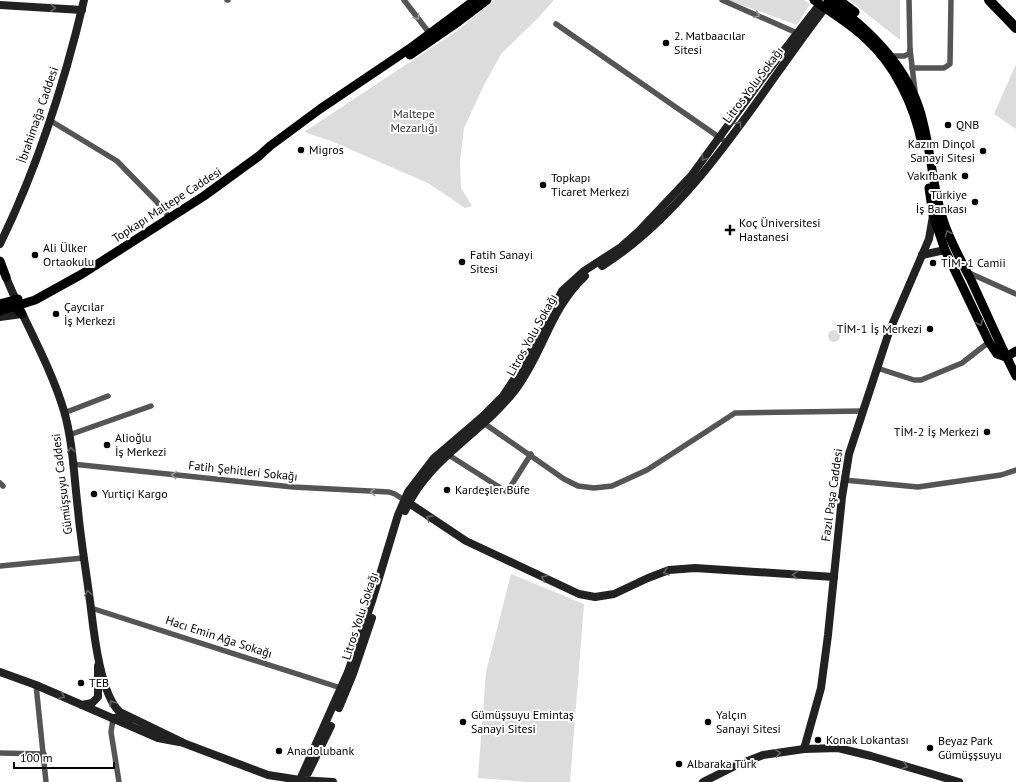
<svg xmlns="http://www.w3.org/2000/svg" width="1016" height="782" font-family="'PT Sans',sans-serif">
	<style>
		.green { fill: #dcdcdc }
		.lines { fill: none; stroke-linecap: round; stroke-linejoin: round }
		.street { stroke: #555; stroke-width: 5.5 }
		.secondary { stroke: #222; stroke-width: 8 }
		.primary { stroke: #000; stroke-width: 9 }
		.highway { stroke: #000; stroke-width: 10 }
		.oneway { stroke: #646464 }
		.oneway2 { stroke: #999 }
		.oneway3 { stroke: #595959 }
		.poi-dot { fill: #000; stroke: #fff; stroke-width: 1.5 }
		.labels { text-anchor: middle; stroke-width: 4; stroke-linejoin: round; paint-order: stroke }
		.poi-label { font-size: 12px; fill: #000; stroke: #fff; text-anchor: start }
		.street-label { font-size: 12px; fill: #000; stroke: #fff }
		.park-label { font-size: 12px; fill: #333; stroke: #fff }
	</style>
	<rect width="100%" height="100%" fill="#fff"/>
	<g class="green">
		<path d="M494,0H554L539,17L501,54L483,87L464,128L460,162L461,188L472,206L465,208L428,183L331,141L304,132L457,31Z"/>
		<path d="M728,0H804L810,4L797,25Z"/>
		<path d="M849,0H900V40Z"/>
		<path d="M1016,64V129L994,114Z"/>
		<circle cx="834" cy="336" r="6"/>
		<path d="M511,574L584,604L570,782H528L478,778L486,672Z"/>
	</g>
	<g class="lines">
		<g class="street">
			<path d="M227,0H228"/>
			<path d="M404,0L430,34"/>
			<path d="M722,0L797,33"/>
			<path d="M909,0L910,49L915,91"/>
			<path d="M556,24L726,142"/>
			<path d="M890,56H904L909,54L910,50"/>
			<path d="M912,68H944L950,64L951,0"/>
			<path d="M51,121L117,161L157,202L170,218"/>
			<path d="M967,272L1016,294"/>
			<path d="M877,368L914,380H921L962,363L989,342"/>
			<path d="M64,413L108,396"/>
			<path d="M485,424L564,479L578,486L594,488L612,486L647,470L735,413L863,411"/>
			<path d="M69,435L151,406"/>
			<path d="M447,454L507,492L531,454"/>
			<path d="M72,464L293,487L389,492L395,494L407,502"/>
			<path d="M844,480L918,487L1001,475L1016,470"/>
			<path d="M0,483L3,486"/>
			<path d="M0,566L83,558"/>
			<path d="M91,608L341,688"/>
			<path d="M36,685L46,782"/>
			<path d="M113,719L111,732L119,782"/>
			<path d="M0,753L44,754"/>
		</g>
		<g class="secondary">
			<path d="M0,5L82,10"/>
			<path d="M0,244C38,166 64,85 84,0"/>
			<path d="M922,255L945,250"/>
			<path d="M602,266C695,208 759,93 825,8"/>
			<path d="M6,277C24,322 50,364 64,411C73,442 74,477 78,510C81,543 87,576 91,609C94,635 101,696 120,712L182,742"/>
			<path d="M0,317L22,314"/>
			<path d="M409,503L466,541L579,594L595,597L614,594L648,578L669,570L695,568L834,577"/>
			<path d="M405,511C428,458 482,434 516,389C544,351 550,309 585,276"/>
			<path d="M0,672L36,685L158,738L179,742"/>
			<path d="M82,705L92,703L98,697V666"/>
			<path d="M339,708L353,674L372,618"/>
			<path d="M113,719L117,717L129,721"/>
			<path d="M178,741L268,775L300,780L333,782"/>
			<path d="M804,749L821,688L828,635L842,497L849,454L889,332L929,239L933,216"/>
			<path d="M308,773L331,726"/>
			<path d="M299,782L348,672L372,601L398,515L408,492L434,458L482,417L503,396L523,366L562,291L584,271L621,247L639,231L691,176L764,76L820,4"/>
			<path d="M703,782L735,766L763,755L804,749L838,748L871,756L959,782"/>
		</g>
		<g class="primary">
			<path d="M814,0C831,13 851,24 866,39C895,65 914,105 922,144"/>
			<path d="M828,0C871,30 911,69 923,122C932,157 933,194 946,228C953,246 962,263 971,280C986,312 1000,345 1016,376"/>
			<path d="M839,0L855,12"/>
			<path d="M410,55L458,22L487,0"/>
			<path d="M929,188L933,215L945,250L989,342L997,354L1006,357"/>
			<path d="M0,261L6,277"/>
			<path d="M10,303L22,314"/>
			<path d="M0,304L18,299"/>
			<path d="M0,311L35,300L82,274L204,196L259,156L270,146L320,109L409,49L475,0"/>
			<path d="M1006,357L1016,351"/>
		</g>
		<path class="highway" d="M989,0L1016,28"/>
	</g>
	<defs><path id="oneway-chevron" d="M-2-3.5L2.5 0L-2 3.5" fill="none" stroke-width="1.6" stroke-linecap="round" stroke-linejoin="round"/></defs>
	<g class="oneway">
		<use href="#oneway-chevron" transform="translate(53 8) rotate(3)"/>
		<use href="#oneway-chevron" transform="translate(739 124) rotate(-54)"/>
		<use href="#oneway-chevron" transform="translate(704 158) rotate(126)"/>
		<use href="#oneway-chevron" transform="translate(71 450) rotate(-97)"/>
		<use href="#oneway-chevron" transform="translate(429 518) rotate(-147)"/>
		<use href="#oneway-chevron" transform="translate(666 572) rotate(164)"/>
		<use href="#oneway-chevron" transform="translate(795 575) rotate(-176)"/>
		<use href="#oneway-chevron" transform="translate(544 578) rotate(-156)"/>
		<use href="#oneway-chevron" transform="translate(88 593) rotate(-99)"/>
		<use href="#oneway-chevron" transform="translate(62 696) rotate(23)"/>
		<use href="#oneway-chevron" transform="translate(112 703) rotate(-122)"/>
		<use href="#oneway-chevron" transform="translate(778 753) rotate(-9)"/>
		<use href="#oneway-chevron" transform="translate(905 766) rotate(16)"/>
	</g>
	<g class="oneway2">
		<use href="#oneway-chevron" transform="translate(757 15) rotate(23)"/>
		<use href="#oneway-chevron" transform="translate(417 17) rotate(53)"/>
		<use href="#oneway-chevron" transform="translate(174 475) rotate(-174)"/>
		<use href="#oneway-chevron" transform="translate(373 492) rotate(-177)"/>
	</g>
	<g class="oneway3">
		<use href="#oneway-chevron" transform="translate(948 233) rotate(-113)"/>
		<use href="#oneway-chevron" transform="translate(980 323) rotate(65)"/>
	</g>
	<g class="poi-dot">
		<circle cx="666" cy="43" r="4"/>
		<circle cx="948" cy="125" r="4"/>
		<circle cx="301" cy="150" r="4"/>
		<circle cx="983" cy="151" r="4"/>
		<circle cx="965" cy="176" r="4"/>
		<circle cx="543" cy="185" r="4"/>
		<circle cx="975" cy="202" r="4"/>
		<path d="M728 224h4v4h4v4h-4v4h-4v-4h-4v-4h4z"/>
		<circle cx="35" cy="255" r="4"/>
		<circle cx="462" cy="262" r="4"/>
		<circle cx="933" cy="263" r="4"/>
		<circle cx="56" cy="314" r="4"/>
		<circle cx="930" cy="329" r="4"/>
		<circle cx="987" cy="432" r="4"/>
		<circle cx="107" cy="445" r="4"/>
		<circle cx="447" cy="490" r="4"/>
		<circle cx="94" cy="494" r="4"/>
		<circle cx="81" cy="683" r="4"/>
		<circle cx="463" cy="722" r="4"/>
		<circle cx="708" cy="722" r="4"/>
		<circle cx="818" cy="740" r="4"/>
		<circle cx="930" cy="748" r="4"/>
		<circle cx="279" cy="751" r="4"/>
		<circle cx="679" cy="764" r="4"/>
	</g>
	<g class="labels">
		<g class="poi-label">
			<text x="674" y="40">2. Matbaacılar<tspan x="674" dy="14">Sitesi</tspan></text>
			<text x="956" y="129">QNB</text>
			<text x="975" y="148" text-anchor="end">Kazım Dinçol<tspan x="975" dy="14">Sanayi Sitesi</tspan></text>
			<text x="309" y="154">Migros</text>
			<text x="957" y="180" text-anchor="end">Vakıfbank</text>
			<text x="551" y="182">Topkapı<tspan x="551" dy="14">Ticaret Merkezi</tspan></text>
			<text x="967" y="199" text-anchor="end">Türkiye<tspan x="967" dy="14">İş Bankası</tspan></text>
			<text x="739" y="227">Koç Üniversitesi<tspan x="739" dy="14">Hastanesi</tspan></text>
			<text x="43" y="252">Ali Ülker<tspan x="43" dy="14">Ortaokulu</tspan></text>
			<text x="470" y="259">Fatih Sanayi<tspan x="470" dy="14">Sitesi</tspan></text>
			<text x="941" y="267">TİM- 1 Camii</text>
			<text x="64" y="311">Çaycılar<tspan x="64" dy="14">İş Merkezi</tspan></text>
			<text x="922" y="333" text-anchor="end">TİM-1 İş Merkezi</text>
			<text x="979" y="436" text-anchor="end">TİM-2 İş Merkezi</text>
			<text x="115" y="442">Alioğlu<tspan x="115" dy="14">İş Merkezi</tspan></text>
			<text x="455" y="494">Kardeşler Büfe</text>
			<text x="102" y="498">Yurtiçi Kargo</text>
			<text x="89" y="687">TEB</text>
			<text x="471" y="719">Gümüşsuyu Emintaş<tspan x="471" dy="14">Sanayi Sitesi</tspan></text>
			<text x="716" y="719">Yalçın<tspan x="716" dy="14">Sanayi Sitesi</tspan></text>
			<text x="826" y="744">Konak Lokantası</text>
			<text x="938" y="745">Beyaz Park<tspan x="938" dy="14">Gümüşşsuyu</tspan></text>
			<text x="287" y="755">Anadolubank</text>
			<text x="687" y="768">Albaraka Türk</text>
		</g>
		<g class="street-label">
			<text transform="translate(753 85) rotate(-53)" y="4">Litros Yolu Sokağı</text>
			<text transform="translate(38 115) rotate(-71)" y="4">İbrahimağa Caddesi</text>
			<text transform="translate(167 205) rotate(-33)" y="4">Topkapı Maltepe Caddesi</text>
			<text transform="translate(532 335) rotate(-61)" y="4">Litros Yolu Sokağı</text>
			<text transform="translate(243 471) rotate(6)" y="4">Fatih Şehitleri Sokağı</text>
			<text transform="translate(62 484) rotate(-97)" y="4">Gümüşsuyu Caddesi</text>
			<text transform="translate(832 495) rotate(-82)" y="4">Fazıl Paşa Caddesi</text>
			<text transform="translate(360 616) rotate(-72)" y="4">Litros Yolu Sokağı</text>
			<text transform="translate(219 637) rotate(18)" y="4">Hacı Emin Ağa Sokağı</text>
		</g>
		<g class="park-label">
			<text x="414" y="118">Maltepe<tspan x="414" dy="14">Mezarlığı</tspan></text>
		</g>
	</g>
	<path d="M14 762v6h100v-6" fill="none" stroke="#000000" stroke-width="2"/>
	<text x="20" y="762" font-size="12" fill="#000000" stroke="#ffffff" stroke-width="3" paint-order="stroke">100 m</text>
</svg>
